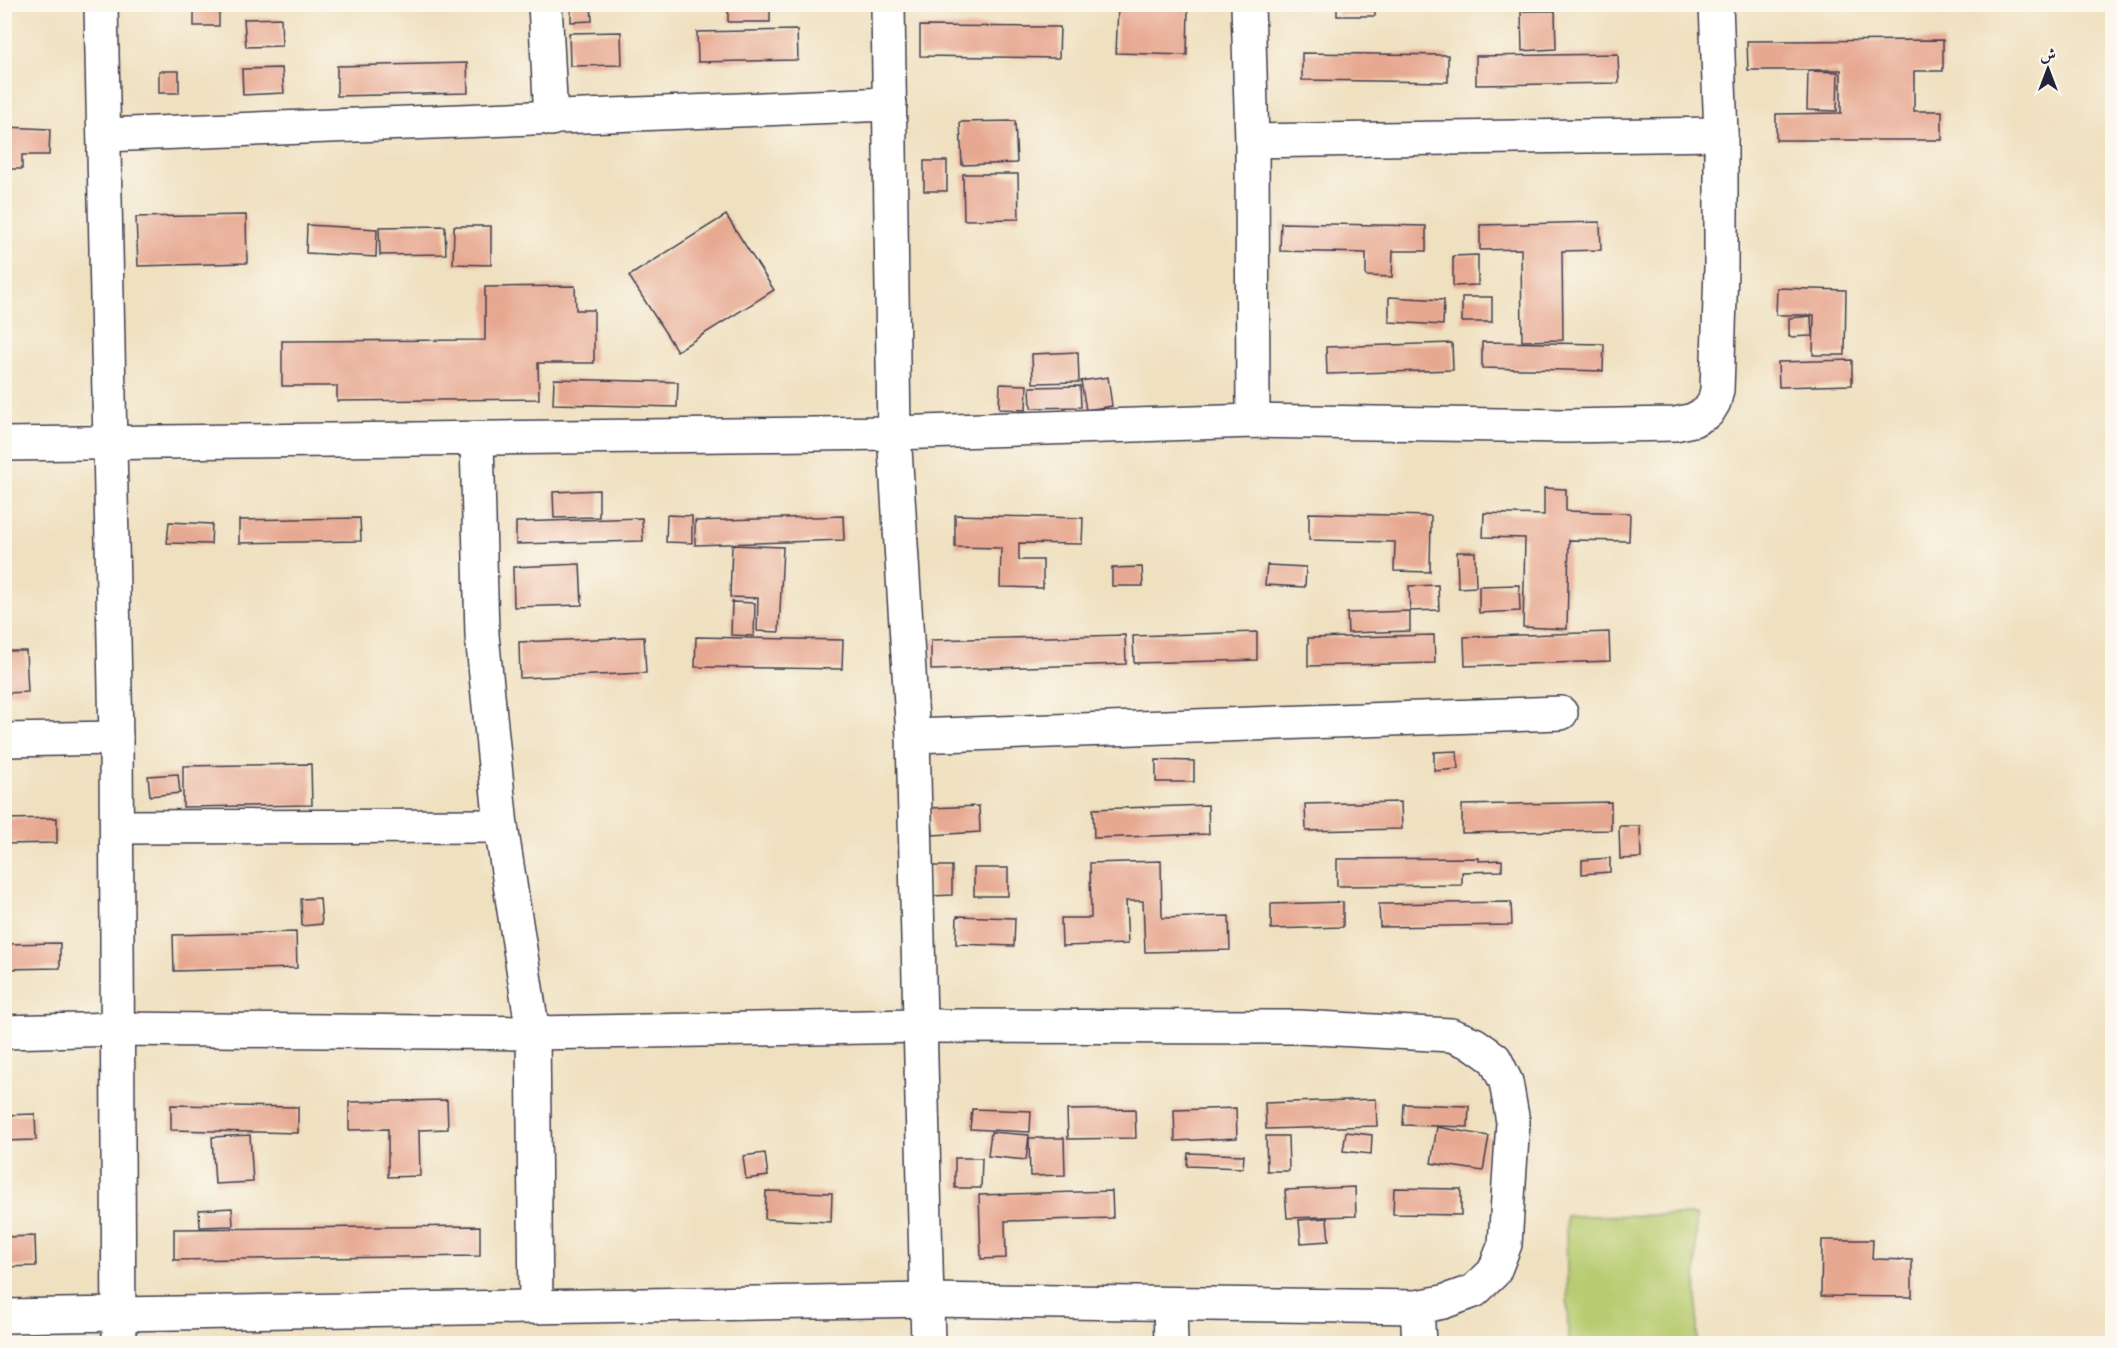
<svg xmlns="http://www.w3.org/2000/svg" width="2117" height="1348" font-family="'IM FELL DW Pica',Amiri,serif">
	<style>
		.green { fill: #b8cb6f; stroke: #6d7655; stroke-width: 1.5 }
		.building { fill: #e7a891 }
		.lines { fill: none; stroke-linecap: round; stroke-linejoin: round }
		.street-casing { stroke: #413e4f; stroke-width: 36 }
		.street { stroke: #fff; stroke-width: 33 }
	</style>
	<rect width="100%" height="100%" fill="#fbf7ec"/>
	<filter id="ink" filterUnits="userSpaceOnUse"><feTurbulence type="fractalNoise" baseFrequency=".0167" numOctaves="2"/><feDisplacementMap in="SourceGraphic" scale="12" xChannelSelector="R" yChannelSelector="G"/><feConvolveMatrix kernelMatrix="1 2 1 2 8 2 1 2 1" color-interpolation-filters="sRGB"/></filter>
	<filter id="wash" filterUnits="userSpaceOnUse"><feTurbulence type="fractalNoise" baseFrequency=".008" numOctaves="4" result="noise"/><feDisplacementMap in="SourceGraphic" scale="24" xChannelSelector="R" yChannelSelector="G"/><feGaussianBlur stdDeviation="1.35" result="paint"/><feColorMatrix in="noise" values="0 0 0 0 0 0 0 0 0 0 0 0 0 0 0 0 0 1.4 0 .05"/><feComposite in="paint" operator="in"/></filter>
	<g filter="url(#wash)">
		<rect width="100%" height="100%" fill="#efe0c0"/>
		<path class="green" d="M1696,1215L1697,1343H1568L1566,1216Z"/>
		<g id="blocks">
			<g class="building">
				<rect x="194" y="4" width="25" height="22"/>
				<path d="M571,4H591L592,21L571,22Z"/>
				<rect x="1337" y="4" width="38" height="12"/>
				<rect x="728" y="5" width="42" height="17"/>
				<path d="M1118,7L1188,9L1187,55L1116,53Z"/>
				<path d="M1521,11H1555L1556,49L1522,51Z"/>
				<path d="M281,18L282,46L246,47L244,19Z"/>
				<path d="M920,26L1060,27L1059,58L920,56Z"/>
				<path d="M797,30L798,60L698,62L697,32Z"/>
				<path d="M621,32L622,65L570,66L569,33Z"/>
				<path d="M1943,40V71H1914V111H1942V140H1776V114L1841,113V70H1748L1747,41Z"/>
				<path d="M1302,53L1448,55V82L1302,80Z"/>
				<path d="M1618,54L1619,83L1476,85V56Z"/>
				<path d="M467,63L468,93L337,96V66Z"/>
				<path d="M282,68L284,93L243,95L242,69Z"/>
				<rect x="159" y="71" width="20" height="22"/>
				<path d="M1808,71L1838,72L1837,111L1807,110Z"/>
				<path d="M1015,121L1017,163L962,165L960,122Z"/>
				<path d="M5,127L50,129L49,155H22V169H5Z"/>
				<rect x="924" y="161" width="23" height="30"/>
				<path d="M963,174H1018L1019,219L964,220Z"/>
				<path d="M246,215L247,263L138,266L136,217Z"/>
				<path d="M726,215L774,290L677,351L629,276Z"/>
				<path d="M1600,222L1601,250L1562,251L1563,340L1522,341L1521,249L1480,250V225Z"/>
				<path d="M1281,223L1426,226V251H1393L1392,277L1366,276V253L1280,251Z"/>
				<path d="M307,225L377,229L376,257L306,253Z"/>
				<path d="M445,226L446,254L380,255L379,227Z"/>
				<path d="M454,226H491V265L453,264Z"/>
				<path d="M1478,255V285L1453,286V256Z"/>
				<path d="M575,286L576,310H594V363H538L539,399L337,401V386H282V341L485,340V287Z"/>
				<path d="M1777,288L1846,290L1845,355H1813L1814,315H1776Z"/>
				<path d="M1389,297L1444,300L1443,325L1389,322Z"/>
				<rect x="1462" y="297" width="30" height="25"/>
				<path d="M1811,316L1812,336L1789,337V318Z"/>
				<path d="M1482,342L1604,344L1603,371L1482,368Z"/>
				<path d="M1452,343L1453,370L1327,374L1326,347Z"/>
				<path d="M1078,352L1079,382L1033,383L1032,354Z"/>
				<path d="M1852,360V385L1779,387L1778,362Z"/>
				<path d="M1108,377L1112,406L1086,410L1081,381Z"/>
				<path d="M554,379L678,382L677,407L553,404Z"/>
				<path d="M1000,384L1027,385L1026,410L999,409Z"/>
				<path d="M1080,386L1081,407L1031,408L1030,387Z"/>
				<path d="M1544,488L1566,489V511L1630,513L1629,541L1569,540L1567,629L1523,627L1525,538L1483,537L1484,513L1544,515Z"/>
				<path d="M599,490V517L554,518L553,492Z"/>
				<path d="M1309,513L1431,516L1430,572L1394,571L1395,542L1309,540Z"/>
				<path d="M667,515L692,516V543L666,542Z"/>
				<path d="M955,515L1083,518L1082,544L1019,543V560H1043V588L1000,587L1001,548L955,547Z"/>
				<path d="M843,516L844,540L695,545V521Z"/>
				<path d="M360,518L361,541L239,543V520Z"/>
				<path d="M642,518L643,541L516,544V522Z"/>
				<path d="M169,522L212,524L211,544L167,543Z"/>
				<path d="M732,545L783,547L779,632L757,631L758,598L730,597Z"/>
				<path d="M1457,552H1475L1476,587L1458,588Z"/>
				<path d="M580,564L582,605L514,607L513,567Z"/>
				<path d="M1267,565L1306,567L1305,587L1265,585Z"/>
				<path d="M1142,567L1143,586H1112V568Z"/>
				<path d="M1438,585L1439,610L1410,611L1409,586Z"/>
				<path d="M1519,585L1520,611L1479,613V586Z"/>
				<path d="M732,602L755,603L754,636L731,635Z"/>
				<path d="M1410,611V631L1348,633L1347,613Z"/>
				<path d="M1257,632V660L1134,663L1133,636Z"/>
				<path d="M1609,632L1610,661L1465,666L1464,637Z"/>
				<path d="M1125,635L1126,664L931,670V640Z"/>
				<path d="M1434,635L1435,663L1308,666V638Z"/>
				<path d="M644,637L646,673L520,678L519,642Z"/>
				<path d="M696,637L843,640L842,669L695,667Z"/>
				<path d="M4,651H26L28,692L4,693Z"/>
				<path d="M1457,751L1458,769L1434,771V752Z"/>
				<path d="M1156,760L1194,761V782H1156Z"/>
				<path d="M311,764L312,805L183,807V766Z"/>
				<path d="M178,774L180,793L150,796L148,776Z"/>
				<path d="M1401,802L1402,829L1306,831L1305,804Z"/>
				<path d="M1611,802V830L1462,833V805Z"/>
				<path d="M1208,805L1209,834L1094,838L1093,809Z"/>
				<path d="M979,806L980,832L933,835L931,808Z"/>
				<path d="M57,818V843L4,844V819Z"/>
				<path d="M1619,826H1640L1641,858L1620,859Z"/>
				<path d="M1479,858V861L1502,860V871L1462,872V885L1337,886V859Z"/>
				<path d="M1610,858V872L1582,874V860Z"/>
				<path d="M1161,861L1162,918L1229,916L1230,950L1145,952L1143,901H1126L1128,944L1062,946L1061,918H1091L1090,863Z"/>
				<path d="M932,866H952V895L932,896Z"/>
				<rect x="974" y="868" width="34" height="28"/>
				<path d="M320,898L322,924L302,926L301,899Z"/>
				<path d="M1343,902V927L1271,929V904Z"/>
				<path d="M1511,902L1512,925L1380,927L1379,904Z"/>
				<path d="M957,916L1015,918L1014,946L956,944Z"/>
				<path d="M296,932L297,968L174,971L173,935Z"/>
				<path d="M60,943V968L4,969V944Z"/>
				<path d="M1376,1099L1377,1126L1266,1129L1265,1103Z"/>
				<path d="M447,1100L448,1129L419,1130L420,1176L388,1177V1129L349,1130V1102Z"/>
				<path d="M1404,1104L1469,1106L1468,1127L1403,1125Z"/>
				<path d="M171,1105L298,1107V1133L171,1130Z"/>
				<path d="M1236,1108L1237,1138L1175,1141L1174,1110Z"/>
				<path d="M972,1109L1031,1111L1030,1132L970,1129Z"/>
				<path d="M1135,1109L1136,1138L1068,1139L1067,1110Z"/>
				<path d="M35,1114L36,1140L4,1141V1115Z"/>
				<path d="M1437,1127L1489,1136L1483,1171L1431,1163Z"/>
				<path d="M991,1132L1029,1135L1026,1160L988,1156Z"/>
				<path d="M1346,1132L1372,1135L1371,1154L1343,1151Z"/>
				<path d="M250,1135L253,1182L215,1184L212,1137Z"/>
				<path d="M1266,1136H1288L1289,1171H1267Z"/>
				<path d="M1029,1138H1064L1065,1175L1030,1176Z"/>
				<path d="M765,1153L768,1176L746,1179L743,1156Z"/>
				<path d="M1188,1153L1244,1155L1243,1168L1187,1166Z"/>
				<path d="M955,1158H982L981,1188H955Z"/>
				<path d="M1355,1187L1356,1216L1287,1218L1285,1190Z"/>
				<path d="M1394,1188L1461,1189V1215L1393,1214Z"/>
				<path d="M766,1191L832,1193L831,1222L765,1219Z"/>
				<path d="M1112,1191L1113,1218L1005,1221L1006,1258L981,1259L979,1195Z"/>
				<path d="M232,1208L233,1226L200,1227L199,1210Z"/>
				<path d="M1327,1218L1329,1241L1301,1243L1299,1220Z"/>
				<path d="M480,1226V1256L174,1260V1229Z"/>
				<path d="M35,1236L36,1266L4,1267V1237Z"/>
				<path d="M1822,1240H1873L1872,1259L1912,1260V1297L1821,1296Z"/>
			</g>
		</g>
	</g>
	<g filter="url(#ink)">
		<use href="#blocks" fill-opacity="0" stroke="#413e4f" stroke-width="1.5"/>
		<g class="lines">
			<g class="street-casing">
				<g id="street">
					<path d="M101,4L116,738L119,1344"/>
					<path d="M545,4L551,119"/>
					<path d="M888,4L894,433L913,736L928,1344"/>
					<path d="M1248,4L1252,141L1253,421"/>
					<path d="M104,135L890,104"/>
					<path d="M1252,141L1721,134"/>
					<path d="M477,440L482,635L501,826L533,1033L536,1307"/>
					<path d="M4,444L894,433L1253,421L1565,426L1675,424L1693,420L1708,412L1714,402L1717,390L1721,268V134L1716,4"/>
					<path d="M913,736L1561,713"/>
					<path d="M4,740L116,738"/>
					<path d="M117,827L501,826"/>
					<path d="M4,1032L118,1029L533,1033L920,1026L1298,1027L1451,1035L1474,1044L1495,1059L1506,1082L1513,1122L1505,1244L1494,1272L1474,1291L1443,1302L1417,1307L928,1300L4,1316"/>
					<path d="M1170,1304L1171,1344"/>
					<path d="M1417,1307L1419,1344"/>
				</g>
			</g>
			<use href="#street" class="street"/>
		</g>
	</g>
	<rect width="2117" height="1348" fill="none" stroke="#fbf7ec" stroke-width="24"/>
	<g transform="translate(2048 69)" stroke="#fbf7ec" stroke-width="4.5" paint-order="stroke">
	<path d="M0-4.5L10 22L0 15L-10 22Z" fill="#22223b"/>
	<text y="-9" font-size="16" font-weight="bold" text-anchor="middle" fill="#22223b">ش</text>
	</g>
</svg>
